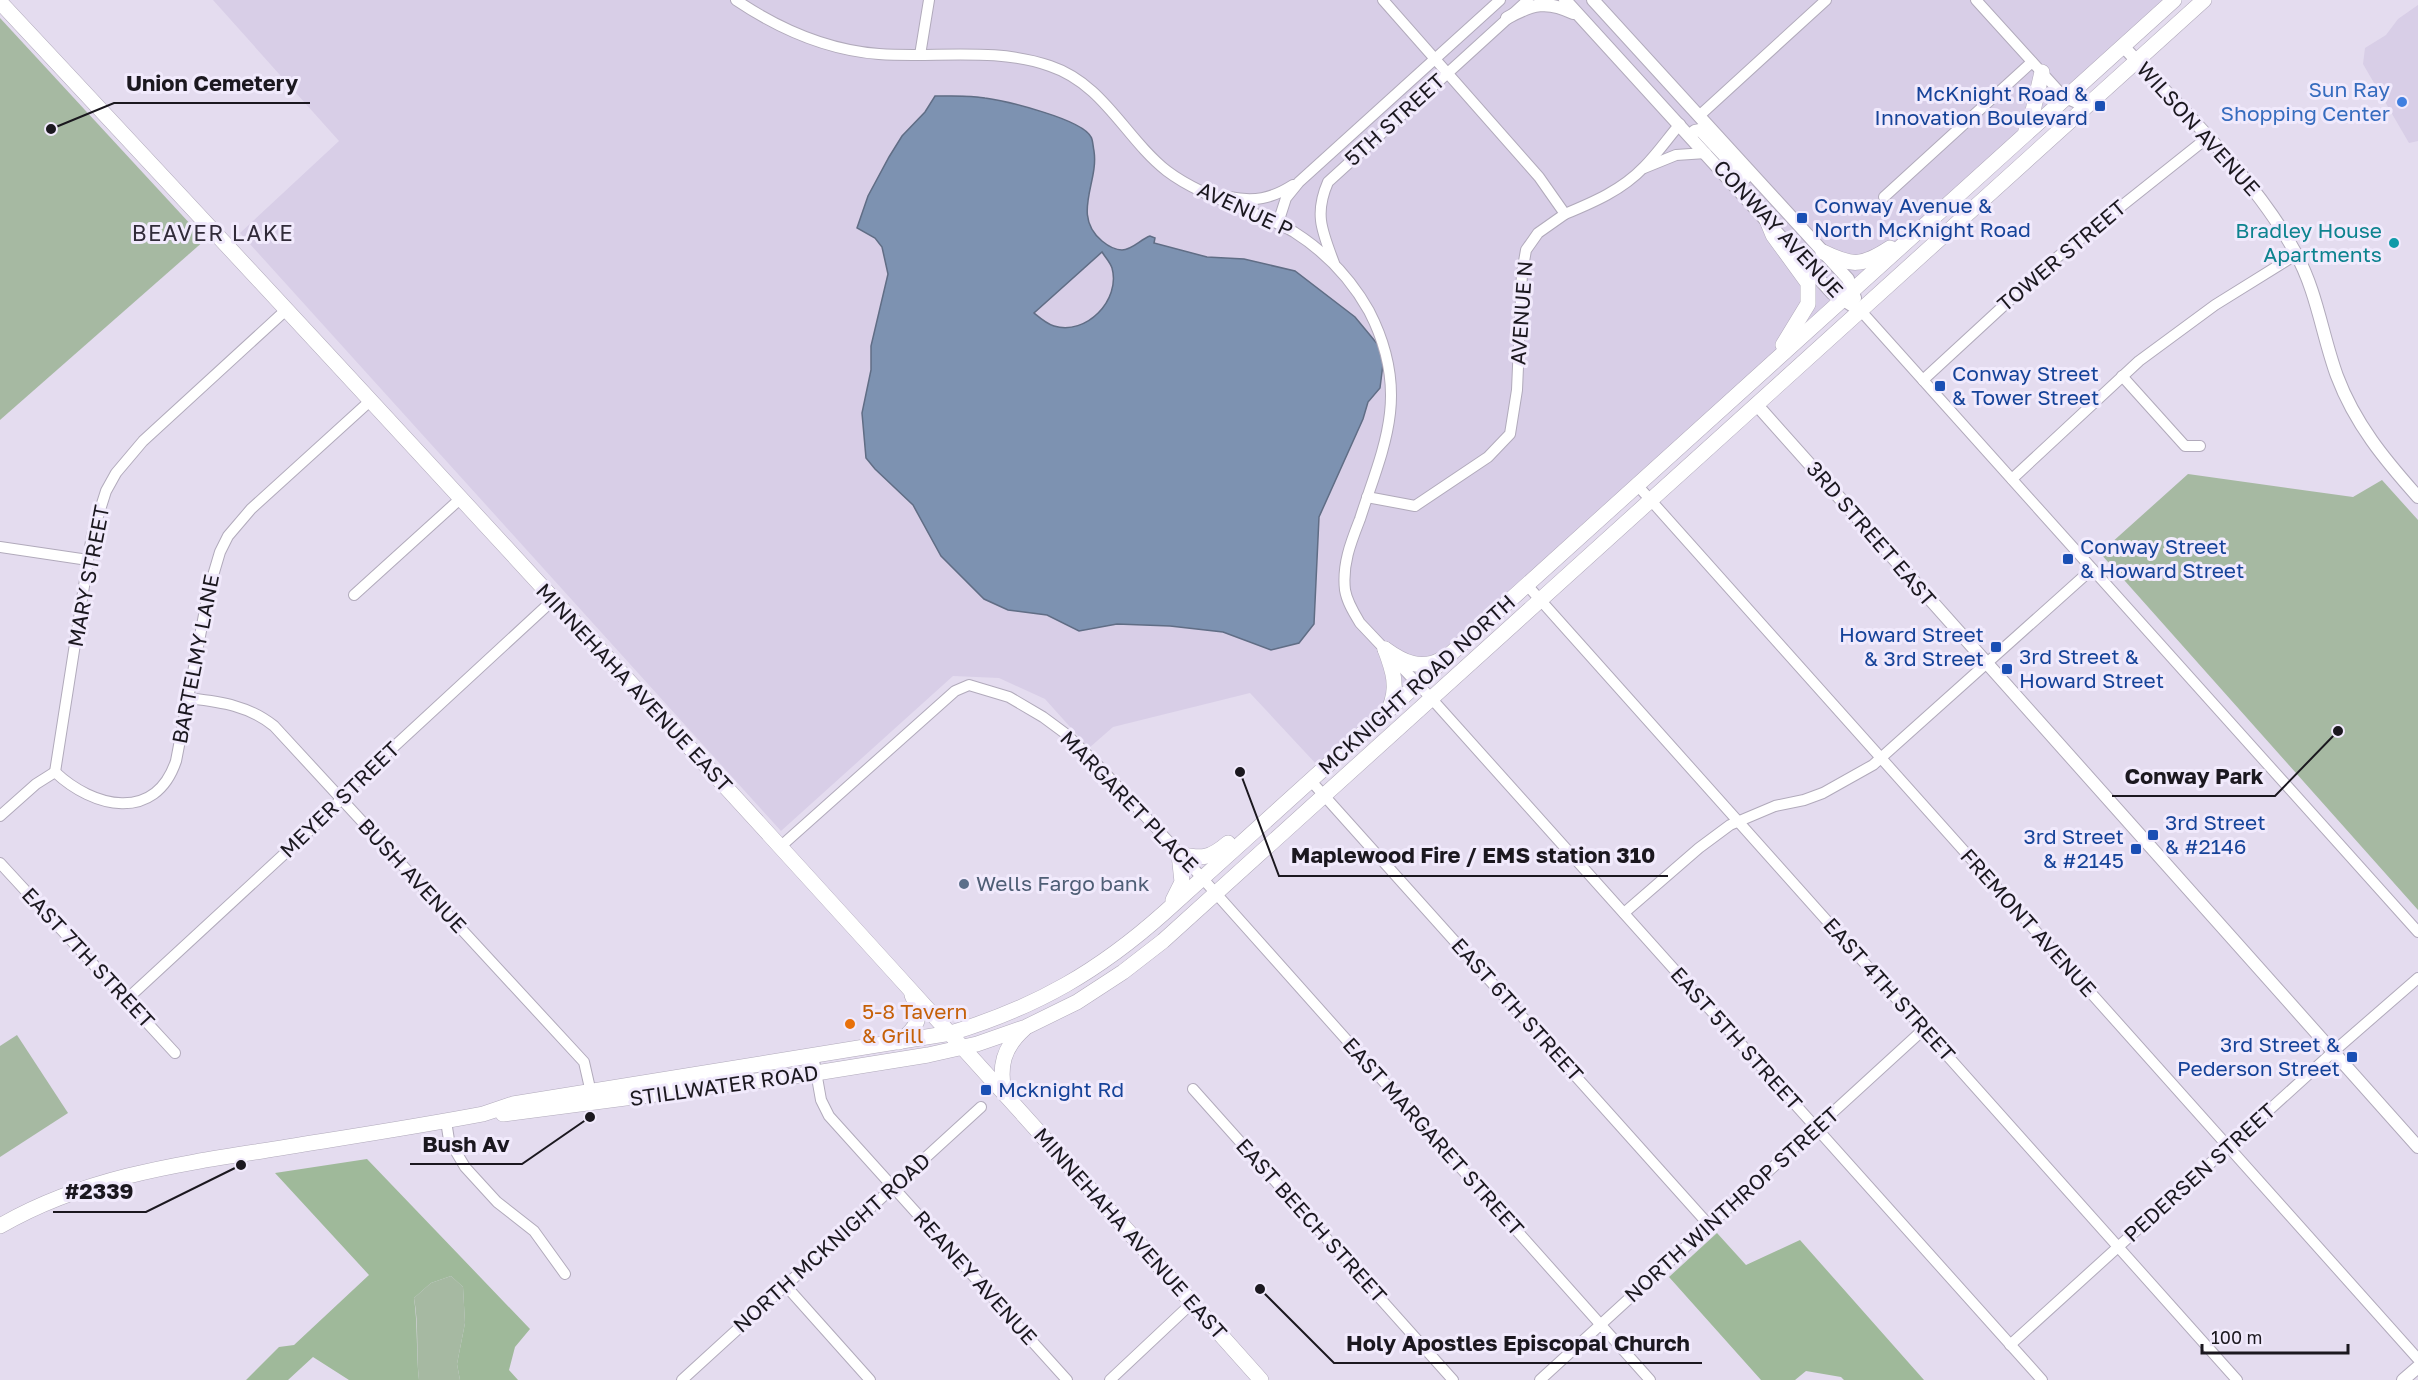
<svg xmlns="http://www.w3.org/2000/svg" width="2418" height="1380" font-family="'Golos Text',sans-serif">
	<style>
		.built { fill: #d8cee7 }
		.green { fill: #a6b9a2 }
		.forest { fill: #9fb99a }
		.water { fill: #7d92b1; stroke: #606d85; stroke-width: 1.5; fill-rule: evenodd }
		.lines { fill: none; stroke-linecap: round; stroke-linejoin: round }
		.minor-casing { stroke: #b1aabb; stroke-width: 12 }
		.tertiary-casing { stroke: #b1aabb; stroke-width: 14 }
		.secondary-casing { stroke: #b1aabb; stroke-width: 16 }
		.minor { stroke: #fff; stroke-width: 10 }
		.tertiary { stroke: #fff; stroke-width: 12 }
		.secondary { stroke: #fff; stroke-width: 15 }
		.shop-dot { fill: #3f7fe0; stroke: #f1eafc; stroke-width: 2 }
		.transit-dot { fill: #1a4fb4; stroke: #f1eafc; stroke-width: 2 }
		.culture-dot { fill: #0f9aa8; stroke: #f1eafc; stroke-width: 2 }
		.service-dot { fill: #5c6f8a; stroke: #f1eafc; stroke-width: 2 }
		.food-dot { fill: #e8710a; stroke: #f1eafc; stroke-width: 2 }
		.labels { text-anchor: middle; stroke-width: 6; stroke-linejoin: round; paint-order: stroke }
		.shop-label { font-size: 21px; fill: #366cbe; stroke: #f1eafc; text-anchor: end }
		.transit-label { font-size: 21px; fill: #164399; stroke: #f1eafc; text-anchor: start }
		.street-label { font-size: 21px; fill: #1b181f; stroke: #f1eafc }
		.culture-label { font-size: 21px; fill: #0d838f; stroke: #f1eafc; text-anchor: end }
		.service-label { font-size: 21px; fill: #4e5e75; stroke: #f1eafc; text-anchor: start }
		.food-label { font-size: 21px; fill: #c56008; stroke: #f1eafc; text-anchor: start }
		.neighbourhood-label { font-size: 22px; letter-spacing: 1.5px; fill: #312b39; stroke: #f1eafc }
		.leader { fill: none; stroke: #1b181f; stroke-width: 2 }
		.callout-dot { fill: #1b181f; stroke: #f1eafc; stroke-width: 2 }
		.callout-label { font-size: 22px; text-anchor: middle; font-weight: bold; fill: #1b181f; stroke: #f1eafc; stroke-width: 6; stroke-linejoin: round; paint-order: stroke }
	</style>
	<rect width="100%" height="100%" fill="#e4dcef"/>
	<g class="built">
		<path d="M213,0H2165L1318,766L1250,693L1113,727L1089,748L1045,699L999,678L953,676L781,831L240,233L339,141Z"/>
		<path d="M2418,5V141L2409,143L2363,64L2365,48L2386,35L2398,19Z"/>
	</g>
	<g class="green">
		<path d="M0,18L205,240L0,420Z"/>
		<path d="M2188,474L2353,497L2382,480L2418,520V910L2100,553Z"/>
		<path d="M17,1035L68,1113L0,1157V1046Z"/>
		<path d="M451,1276L463,1287L465,1323L457,1364L460,1380H419C416,1353 419,1325 414,1298L431,1283Z"/>
	</g>
	<g class="forest">
		<path d="M367,1159L530,1329L515,1347L509,1370L518,1380H460L457,1364L465,1323L463,1287L451,1276L431,1283L414,1298C418,1325 416,1353 419,1380H349L313,1357L288,1380H246L279,1347L294,1345L369,1275L275,1173Z"/>
		<path d="M1717,1233L1746,1265L1800,1240L1924,1380H1844L1841,1377L1806,1371L1795,1380H1761L1669,1277Z"/>
	</g>
	<path class="water" d="M935,96C952,96 969,95 985,98C1006,101 1082,119 1091,137C1093,140 1093,147 1094,151C1099,183 1071,215 1102,241C1108,246 1114,250 1122,250C1132,250 1141,239 1150,236L1155,238L1154,243L1207,257L1244,259L1295,271L1355,317L1379,346L1384,356L1380,388L1368,402L1363,419L1319,517L1314,624L1299,643L1271,650L1223,632L1170,626L1117,624L1079,631L1047,615L1008,610L984,599L941,556L913,505L875,469L866,458L862,413L871,370V346L888,274L882,247L875,238L857,228L868,196L889,157L902,136L925,112ZM1102,252C1105,257 1110,262 1112,268C1121,300 1086,336 1054,326C1047,324 1040,318 1034,313Z"/>
	<g class="lines">
		<g class="minor-casing">
			<g id="minor">
				<path d="M736,0C779,29 827,50 879,54C936,58 996,47 1050,66C1104,84 1125,138 1167,171C1204,199 1254,209 1294,232C1324,251 1351,279 1369,311C1385,342 1394,378 1390,413C1386,449 1371,484 1360,519C1351,542 1342,564 1345,590C1347,602 1354,613 1360,623L1431,698L2042,1380"/>
				<path d="M1976,0L2065,98L2079,104L2092,102"/>
				<path d="M920,55L929,0"/>
				<path d="M1699,116L1826,0"/>
				<path d="M1644,168L1676,155L1706,153"/>
				<path d="M1229,197C1254,202 1271,199 1293,185"/>
				<path d="M1884,197L2032,62"/>
				<path d="M1565,214C1594,202 1622,190 1644,167C1657,154 1668,138 1680,124"/>
				<path d="M1278,223L1286,198L1299,182L1500,0"/>
				<path d="M1334,263C1322,231 1314,214 1328,182L1528,0"/>
				<path d="M1861,311L2418,932"/>
				<path d="M2122,376L2185,446H2200"/>
				<path d="M1923,380L2050,263L2207,138"/>
				<path d="M2012,479L2139,361L2215,305L2297,254"/>
				<path d="M1638,486L2418,1359"/>
				<path d="M1367,497L1415,506L1488,457L1510,434L1517,390L1522,273L1526,250L1538,233L1565,214L1539,177L1383,0"/>
				<path d="M0,547L88,560"/>
				<path d="M1527,585L2237,1380"/>
				<path d="M354,595L460,499"/>
				<path d="M188,698C220,702 248,705 274,726L584,1062L592,1097"/>
				<path d="M55,772C93,808 155,823 176,761L209,589L220,552L228,536L251,509L370,401"/>
				<path d="M55,772L92,535L106,491L116,473L143,441L286,310"/>
				<path d="M1311,781L1709,1225"/>
				<path d="M0,816L36,784L55,772"/>
				<path d="M780,847L955,691L969,685L1009,697L1043,717L1066,734L1093,760L1195,870L1650,1380"/>
				<path d="M0,863L175,1053"/>
				<path d="M1624,913L1699,848L1730,825L1775,806L1804,800L1823,793L1873,765L2092,569"/>
				<path d="M126,1000L333,809L347,790L553,600"/>
				<path d="M813,1055L821,1100L829,1116L1067,1380"/>
				<path d="M1193,1089L1453,1380"/>
				<path d="M446,1121L449,1140L465,1167L497,1202L534,1231L565,1274"/>
				<path d="M786,1286L870,1380"/>
				<path d="M2010,1345L2333,1052L2418,978"/>
				<path d="M682,1380L981,1107"/>
				<path d="M1110,1380L1192,1303"/>
				<path d="M1540,1380L1924,1029"/>
			</g>
		</g>
		<g class="tertiary-casing">
			<g id="tertiary">
				<path d="M1565,0L1832,293L1861,311"/>
				<path d="M1593,0L1848,279L1855,298"/>
				<path d="M1507,18C1532,4 1547,0 1573,13"/>
				<path d="M2123,46C2180,108 2255,178 2295,252C2317,291 2322,335 2337,376C2355,424 2385,460 2418,497"/>
				<path d="M1690,135L1695,131L1700,130L1745,178"/>
				<path d="M1756,404L2418,1147"/>
				<path d="M2403,1380L2418,1367"/>
			</g>
		</g>
		<g class="secondary-casing">
			<g id="secondary">
				<path d="M0,2C425,457 847,915 1261,1380"/>
				<path d="M2026,130L2032,115L2042,72"/>
				<path d="M1766,218L1773,235L1808,283V304L1783,345"/>
				<path d="M1823,252C1852,266 1861,267 1890,248"/>
				<path d="M1385,649C1403,662 1421,671 1442,659"/>
				<path d="M1385,649C1393,670 1399,688 1389,709"/>
				<path d="M1173,900L1182,882L1179,854C1202,859 1209,859 1228,843"/>
				<path d="M899,1042C918,1027 923,1018 912,995"/>
				<path d="M1004,1093C999,1066 1003,1048 1024,1029"/>
				<path d="M503,1114L816,1073L928,1055L977,1044L1026,1027L1077,1002L1123,972L1163,941L2204,0"/>
				<path d="M0,1226C81,1179 171,1165 262,1151C335,1139 409,1128 483,1114L513,1104L951,1033C1037,1007 1099,971 1165,912L2174,0"/>
			</g>
		</g>
		<use href="#minor" class="minor"/>
		<use href="#tertiary" class="tertiary"/>
		<use href="#secondary" class="secondary"/>
	</g>
	<circle class="shop-dot" cx="2402" cy="102" r="6"/>
	<g class="transit-dot">
		<rect x="2094" y="100" width="12" height="12" rx="3"/>
		<rect x="1796" y="212" width="12" height="12" rx="3"/>
		<rect x="1934" y="380" width="12" height="12" rx="3"/>
		<rect x="2062" y="553" width="12" height="12" rx="3"/>
		<rect x="1990" y="641" width="12" height="12" rx="3"/>
		<rect x="2001" y="663" width="12" height="12" rx="3"/>
		<rect x="2147" y="829" width="12" height="12" rx="3"/>
		<rect x="2130" y="843" width="12" height="12" rx="3"/>
		<rect x="2346" y="1051" width="12" height="12" rx="3"/>
		<rect x="980" y="1084" width="12" height="12" rx="3"/>
	</g>
	<circle class="culture-dot" cx="2394" cy="243" r="6"/>
	<circle class="service-dot" cx="964" cy="884" r="6"/>
	<circle class="food-dot" cx="850" cy="1024" r="6"/>
	<g class="labels">
		<g class="shop-label">
			<text x="2390" y="97">Sun Ray<tspan x="2390" dy="24">Shopping Center</tspan></text>
		</g>
		<g class="transit-label">
			<text x="2088" y="101" text-anchor="end">McKnight Road &amp;<tspan x="2088" dy="24">Innovation Boulevard</tspan></text>
			<text x="1814" y="213">Conway Avenue &amp;<tspan x="1814" dy="24">North McKnight Road</tspan></text>
			<text x="1952" y="381">Conway Street<tspan x="1952" dy="24">&amp; Tower Street</tspan></text>
			<text x="2080" y="554">Conway Street<tspan x="2080" dy="24">&amp; Howard Street</tspan></text>
			<text x="1984" y="642" text-anchor="end">Howard Street<tspan x="1984" dy="24">&amp; 3rd Street</tspan></text>
			<text x="2019" y="664">3rd Street &amp;<tspan x="2019" dy="24">Howard Street</tspan></text>
			<text x="2165" y="830">3rd Street<tspan x="2165" dy="24">&amp; #2146</tspan></text>
			<text x="2124" y="844" text-anchor="end">3rd Street<tspan x="2124" dy="24">&amp; #2145</tspan></text>
			<text x="2340" y="1052" text-anchor="end">3rd Street &amp;<tspan x="2340" dy="24">Pederson Street</tspan></text>
			<text x="998" y="1097">Mcknight Rd</text>
		</g>
		<g class="street-label">
			<text transform="translate(1395 120) rotate(-42)" y="7">5TH STREET</text>
			<text transform="translate(2198 129) rotate(48)" y="7">WILSON AVENUE</text>
			<text transform="translate(1245 210) rotate(25)" y="7">AVENUE P</text>
			<text transform="translate(1778 229) rotate(47)" y="7">CONWAY AVENUE</text>
			<text transform="translate(2062 256) rotate(-40)" y="7">TOWER STREET</text>
			<text transform="translate(1522 313) rotate(-86)" y="7">AVENUE N</text>
			<text transform="translate(1871 534) rotate(49)" y="7">3RD STREET EAST</text>
			<text transform="translate(89 576) rotate(-79)" y="7">MARY STREET</text>
			<text transform="translate(196 659) rotate(-79)" y="7">BARTELMY LANE</text>
			<text transform="translate(1417 685) rotate(-42)" y="7">MCKNIGHT ROAD NORTH</text>
			<text transform="translate(634 688) rotate(47)" y="7">MINNEHAHA AVENUE EAST</text>
			<text transform="translate(340 800) rotate(-44)" y="7">MEYER STREET</text>
			<text transform="translate(1129 802) rotate(46)" y="7">MARGARET PLACE</text>
			<text transform="translate(412 876) rotate(47)" y="7">BUSH AVENUE</text>
			<text transform="translate(2028 923) rotate(48)" y="7">FREMONT AVENUE</text>
			<text transform="translate(88 958) rotate(47)" y="7">EAST 7TH STREET</text>
			<text transform="translate(1889 990) rotate(48)" y="7">EAST 4TH STREET</text>
			<text transform="translate(1517 1010) rotate(48)" y="7">EAST 6TH STREET</text>
			<text transform="translate(1736 1039) rotate(48)" y="7">EAST 5TH STREET</text>
			<text transform="translate(724 1086) rotate(-8)" y="7">STILLWATER ROAD</text>
			<text transform="translate(1433 1137) rotate(48)" y="7">EAST MARGARET STREET</text>
			<text transform="translate(2200 1173) rotate(-42)" y="7">PEDERSEN STREET</text>
			<text transform="translate(1732 1205) rotate(-42)" y="7">NORTH WINTHROP STREET</text>
			<text transform="translate(1311 1221) rotate(48)" y="7">EAST BEECH STREET</text>
			<text transform="translate(1130 1234) rotate(48)" y="7">MINNEHAHA AVENUE EAST</text>
			<text transform="translate(832 1243) rotate(-42)" y="7">NORTH MCKNIGHT ROAD</text>
			<text transform="translate(975 1278) rotate(48)" y="7">REANEY AVENUE</text>
		</g>
		<g class="culture-label">
			<text x="2382" y="238">Bradley House<tspan x="2382" dy="24">Apartments</tspan></text>
		</g>
		<g class="service-label">
			<text x="976" y="891">Wells Fargo bank</text>
		</g>
		<g class="food-label">
			<text x="862" y="1019">5-8 Tavern<tspan x="862" dy="24">&amp; Grill</tspan></text>
		</g>
		<g class="neighbourhood-label">
			<text x="213" y="241">BEAVER LAKE</text>
		</g>
	</g>
	<path class="leader" d="M51 129L114 103H310M2338 731L2275 796H2112M1240 772L1279 876H1668M590 1117L522 1164H410M241 1165L146 1212H53M1260 1289L1334 1363H1702"/>
	<g class="callout-dot">
		<circle cx="51" cy="129" r="6"/>
		<circle cx="2338" cy="731" r="6"/>
		<circle cx="1240" cy="772" r="6"/>
		<circle cx="590" cy="1117" r="6"/>
		<circle cx="241" cy="1165" r="6"/>
		<circle cx="1260" cy="1289" r="6"/>
	</g>
	<g class="callout-label">
		<text x="212" y="91">Union Cemetery</text>
		<text x="2194" y="784">Conway Park</text>
		<text x="1473" y="863">Maplewood Fire / EMS station 310</text>
		<text x="466" y="1152">Bush Av</text>
		<text x="99" y="1199">#2339</text>
		<text x="1518" y="1351">Holy Apostles Episcopal Church</text>
	</g>
	<path d="M2202 1344v9h146v-9" fill="none" stroke="#1b181f" stroke-width="3"/>
	<text x="2211" y="1344" font-size="18" fill="#1b181f" stroke="#f1eafc" stroke-width="4.5" paint-order="stroke">100 m</text>
</svg>
